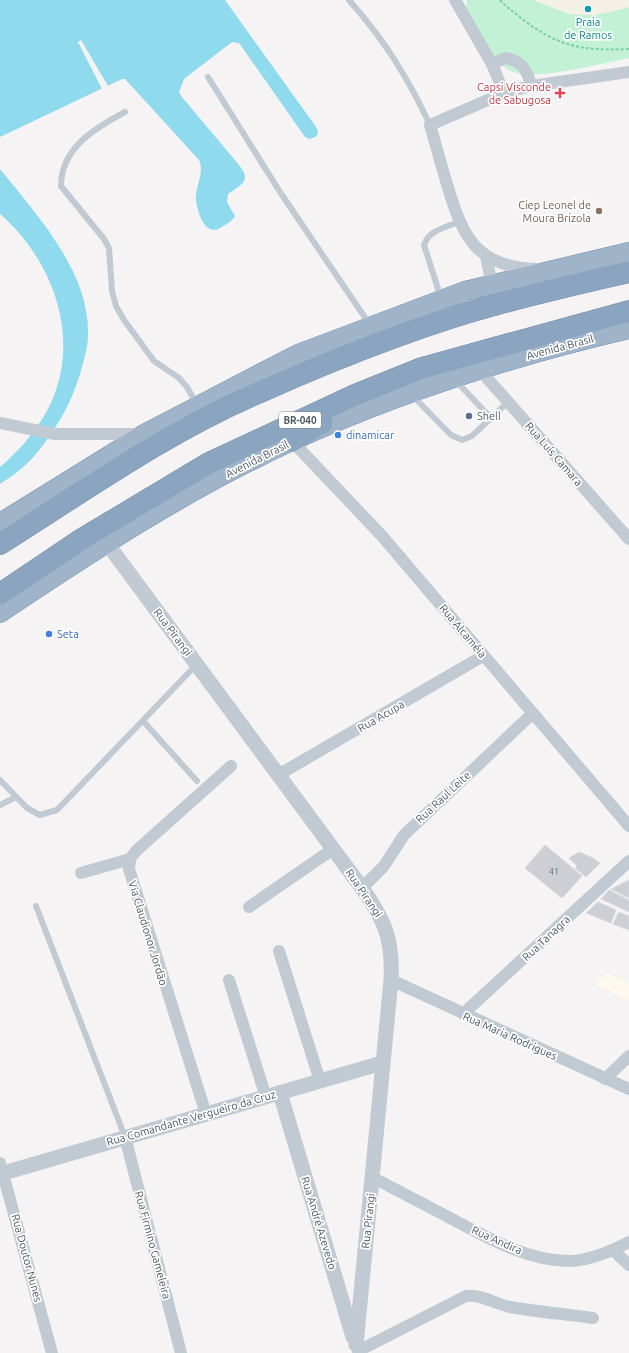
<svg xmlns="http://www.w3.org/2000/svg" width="629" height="1353" font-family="Ubuntu,sans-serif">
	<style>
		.commercial { fill: #fdf9ef }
		.green { fill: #c3f1d5 }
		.sand { fill: #f5f0e5 }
		.water { fill: #90daee }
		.pier { fill: #f5f3f3 }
		.building { fill: #cdcfd5; stroke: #d7d9de }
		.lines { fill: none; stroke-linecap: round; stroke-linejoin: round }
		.trunk-casing { stroke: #7690ad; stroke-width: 20 }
		.motorway-casing { stroke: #7690ad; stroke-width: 22 }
		.path { stroke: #7ad0a6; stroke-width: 2; stroke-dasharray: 3 2; stroke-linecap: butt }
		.service { stroke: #c1cad2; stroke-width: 6 }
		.minor { stroke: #c1cad2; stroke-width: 12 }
		.tertiary { stroke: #c1cad2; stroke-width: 15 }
		.trunk { stroke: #9fb4c9; stroke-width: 19 }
		.motorway { stroke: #8ba5c1; stroke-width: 21 }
		.culture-dot { fill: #0f9aa8; stroke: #fff; stroke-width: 1.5 }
		.health-dot { fill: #e0444e; stroke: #fff; stroke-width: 1.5 }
		.education-dot { fill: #8d6e63; stroke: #fff; stroke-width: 1.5 }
		.service-dot { fill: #5c6f8a; stroke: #fff; stroke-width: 1.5 }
		.shop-dot { fill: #3f7fe0; stroke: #fff; stroke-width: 1.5 }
		.labels { text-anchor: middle; stroke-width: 3.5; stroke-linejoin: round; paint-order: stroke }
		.number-label { font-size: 9px; fill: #6b747e }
		.shield { fill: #fff; stroke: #808990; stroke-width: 1 }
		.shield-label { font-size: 10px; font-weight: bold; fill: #4a5661 }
		.culture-label { font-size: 11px; fill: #0d838f; stroke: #fff }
		.health-label { font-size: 11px; fill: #be3a42; stroke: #fff; text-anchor: end }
		.education-label { font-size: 11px; fill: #785e54; stroke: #fff; text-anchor: end }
		.street-label { font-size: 11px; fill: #4a5661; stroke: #fff }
		.service-label { font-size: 11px; fill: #4e5e75; stroke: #fff; text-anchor: start }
		.shop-label { font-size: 11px; fill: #366cbe; stroke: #fff; text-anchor: start }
	</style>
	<rect width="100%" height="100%" fill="#f5f3f3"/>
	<path class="commercial" d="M606,973L629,983V1000L595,984Z"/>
	<path class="green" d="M467,0H533L570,14L595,15L629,7V58C602,63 532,83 509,70C491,60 475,24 466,7Z"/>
	<path class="sand" d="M533,0H629V7L595,15L571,14Z"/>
	<g class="water">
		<path d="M0,0H225L314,124L318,131L317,136L310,139L305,137L239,43L232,42L184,79L179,92L182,97L239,165C252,181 242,184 228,194L227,202L235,216C232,222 226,224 220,228C205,237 197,212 196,199C195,185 205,174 199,160L125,79H122L0,137Z"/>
		<path d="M0,169C37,215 90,272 88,335C88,347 84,359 81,371C76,387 70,403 61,418C41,449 32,464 0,484V467C22,448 42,425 53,398C80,333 51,258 0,214Z"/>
	</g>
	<path class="pier" d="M81,40L108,86L102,89L78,42Z"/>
	<g class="building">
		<path d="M545,845L582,876L562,898L525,868Z"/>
		<path d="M579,852L593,858L600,863L586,877L575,868L577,866L569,858Z"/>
		<path d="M629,880V898L611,889Z"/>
		<path d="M609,890L629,900V912L601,899Z"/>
		<path d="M598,902L616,910L611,923L586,913Z"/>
		<path d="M619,912L629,916V930L613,924Z"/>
	</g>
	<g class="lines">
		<g class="trunk-casing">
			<g id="trunk">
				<path d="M0,523L144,434L298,354L465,291L629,252"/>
				<path d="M0,613C94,550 189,488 292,441C400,392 513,356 629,329"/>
			</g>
		</g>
		<g class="motorway-casing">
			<g id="motorway">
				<path d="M292,441L322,423"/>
				<path d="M0,544C84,491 168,431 260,392C337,358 416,326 498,304C541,292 585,282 629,272"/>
				<path d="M0,594L82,539L209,463L355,395L422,368L629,311"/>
			</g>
		</g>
		<path class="path" d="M500,0C506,7 514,12 521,18C558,47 583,51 629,49"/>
		<g class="service">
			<path d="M349,0C385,41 407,76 430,125"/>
			<path d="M208,77L280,192L370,325"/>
			<path d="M125,112C95,128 61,148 61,186L104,239L109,248L112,291L116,306L124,320L154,361L179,378L187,387L197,405"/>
			<path d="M441,298L424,245C429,230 446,227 459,222"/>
			<path d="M455,380L491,418"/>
			<path d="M412,395L451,435L462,440L472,436L508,402"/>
			<path d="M143,721L197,781"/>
			<path d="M0,780L27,808L40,815L57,810L196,665"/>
			<path d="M0,805L16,797"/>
			<path d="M36,906L125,1137"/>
		</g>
		<g class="minor">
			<path d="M455,0L492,64L504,93"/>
			<path d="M492,64L505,58C521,60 528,70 531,86"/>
			<path d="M486,256L492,285"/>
			<path d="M536,269C476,267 462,236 447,184C441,165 436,145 430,125L504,93L531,86L629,72"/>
			<path d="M479,369L629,539"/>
			<path d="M0,423L54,434H142"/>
			<path d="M292,441L382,536L629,826"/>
			<path d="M278,775L483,656"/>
			<path d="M81,873L130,859"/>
			<path d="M362,888L384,866L404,835L533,713"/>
			<path d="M249,907L333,849"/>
			<path d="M279,951L320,1081"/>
			<path d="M229,980L266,1097"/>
			<path d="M391,980L629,1089"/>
			<path d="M463,1014L629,861"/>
			<path d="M605,1079L629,1056"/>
			<path d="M206,1114L129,869L130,859L136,851L231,766"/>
			<path d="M125,1137L181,1353"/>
			<path d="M0,1163L52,1353"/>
			<path d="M372,1177C398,1191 424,1204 450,1218C486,1237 527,1261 569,1261C589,1261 611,1251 629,1242"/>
			<path d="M613,1250L629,1265"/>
			<path d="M358,1351L466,1296C482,1294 495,1304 510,1307C537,1312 566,1314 593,1318"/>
		</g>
		<g class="tertiary">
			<path d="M106,542L362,888C385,921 393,939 391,980L356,1345"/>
			<path d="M280,1093L353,1337"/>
			<path d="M0,1174L382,1063"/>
		</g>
		<use href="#trunk" class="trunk"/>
		<use href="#motorway" class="motorway"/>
	</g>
	<circle class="culture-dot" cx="588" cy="9" r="4"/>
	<path class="health-dot" d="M558 87h4v4h4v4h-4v4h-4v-4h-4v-4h4z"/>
	<circle class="education-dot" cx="599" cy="211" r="4"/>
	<circle class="service-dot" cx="469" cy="416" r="4"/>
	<g class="shop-dot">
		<circle cx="338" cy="435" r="4"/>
		<circle cx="49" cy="634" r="4"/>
	</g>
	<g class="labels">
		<g class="number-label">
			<text x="554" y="875">41</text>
		</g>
		<rect class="shield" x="279" y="412" width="42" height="16" rx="3"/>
		<g class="shield-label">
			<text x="300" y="424">BR-040</text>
		</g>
		<g class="culture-label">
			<text x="588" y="26">Praia<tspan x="588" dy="13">de Ramos</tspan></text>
		</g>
		<g class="health-label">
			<text x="551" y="91">Capsi Visconde<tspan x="551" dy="13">de Sabugosa</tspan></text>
		</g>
		<g class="education-label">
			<text x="591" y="209">Ciep Leonel de<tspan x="591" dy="13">Moura Brizola</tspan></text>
		</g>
		<g class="street-label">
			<text transform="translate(560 347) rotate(-15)" y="4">Avenida Brasil</text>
			<text transform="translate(554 454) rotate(49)" y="4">Rua Luís Camara</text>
			<text transform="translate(257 459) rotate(-27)" y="4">Avenida Brasil</text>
			<text transform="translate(463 631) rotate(50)" y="4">Rua Alcaméia</text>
			<text transform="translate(173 632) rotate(53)" y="4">Rua Pirangi</text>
			<text transform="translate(381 716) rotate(-30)" y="4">Rua Acupa</text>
			<text transform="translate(443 797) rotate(-43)" y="4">Rua Raul Leite</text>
			<text transform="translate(364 893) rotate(56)" y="4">Rua Pirangi</text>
			<text transform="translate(148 933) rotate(73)" y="4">Via Claudionor Jordão</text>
			<text transform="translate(546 938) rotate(-43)" y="4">Rua Tanagra</text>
			<text transform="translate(510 1036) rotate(24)" y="4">Rua Maria Rodrigues</text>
			<text transform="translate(191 1118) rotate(-16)" y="4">Rua Comandante Vergueiro da Cruz</text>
			<text transform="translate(368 1221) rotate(-84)" y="4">Rua Pirangi</text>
			<text transform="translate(319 1223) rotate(73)" y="4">Rua André Azevedo</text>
			<text transform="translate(497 1240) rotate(24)" y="4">Rua Andira</text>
			<text transform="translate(153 1245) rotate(75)" y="4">Rua Firmino Gameleira</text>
			<text transform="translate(27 1258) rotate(75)" y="4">Rua Doutor Nunes</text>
		</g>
		<g class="service-label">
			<text x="477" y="420">Shell</text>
		</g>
		<g class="shop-label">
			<text x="346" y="439">dinamicar</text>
			<text x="57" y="638">Seta</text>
		</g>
	</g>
</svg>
